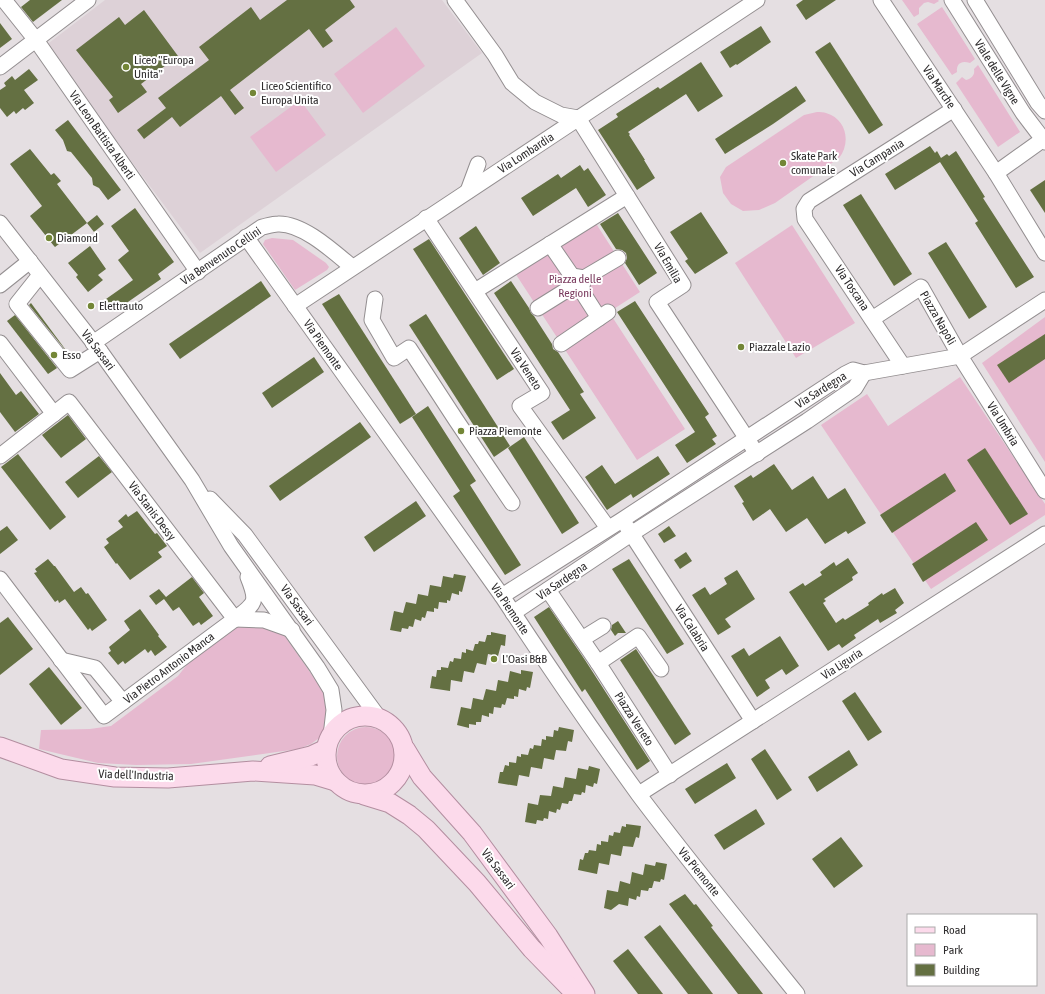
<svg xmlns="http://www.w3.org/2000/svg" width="1045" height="994" font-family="'Asap Condensed',sans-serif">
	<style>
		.built { fill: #ddd1d7 }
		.green { fill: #e6b9cf }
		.building { fill: #647042 }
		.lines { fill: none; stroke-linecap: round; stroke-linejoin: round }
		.minor-casing { stroke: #948f91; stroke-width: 17 }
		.major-casing { stroke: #b38ea0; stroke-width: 21 }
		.minor { stroke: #fff; stroke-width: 15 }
		.major { stroke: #fcdaeb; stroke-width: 19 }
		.poi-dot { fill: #738636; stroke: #fff; stroke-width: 1.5 }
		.labels { text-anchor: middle; stroke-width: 4; stroke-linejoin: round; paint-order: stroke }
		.poi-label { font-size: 12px; fill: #2f2d2e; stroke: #fff; text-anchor: start }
		.street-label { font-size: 12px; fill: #2f2d2e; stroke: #fff }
		.park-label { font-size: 12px; fill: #7b3c5f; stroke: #fff }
	</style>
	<rect width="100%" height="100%" fill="#e5dfe2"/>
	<path class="built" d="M105,0H442L482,53L200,253L45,46Z"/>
	<g class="green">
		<path d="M902,0H938L939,1L934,4L928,2L924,3L919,8V14L914,17Z"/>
		<path d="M942,7L975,59L970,63C962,60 956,63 957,72L952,75L917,24Z"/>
		<path d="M396,27L425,66L363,113L334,74Z"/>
		<path d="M978,65L1020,132L998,147L956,83L962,77L966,80C972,78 975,75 974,69Z"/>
		<path d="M300,100L326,135L276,172L250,137Z"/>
		<path d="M817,112C820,112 824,112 826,113C847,119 851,143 839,158L775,203L759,210L743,211L731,204L723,193L720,177L726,167L804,115Z"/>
		<path d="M595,222L640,292L609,312L685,429L637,460L515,273Z"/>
		<path d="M792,225L855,323L796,358L735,263Z"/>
		<path d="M272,238L293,240L326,263L329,267L327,270L295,290L263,244L265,240Z"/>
		<path d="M1045,317V462L982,363Z"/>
		<path d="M960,377L1045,504V515L931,589L821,425L867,394L888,426Z"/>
		<path d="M235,619L277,625L326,695L327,727L322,736L311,744L298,749L191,764L136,765L98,763L39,749L41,730L90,729L111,726L178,676L207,639Z"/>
		<circle cx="366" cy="756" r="29"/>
	</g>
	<g class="building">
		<path d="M30,0H62L33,22L21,7Z"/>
		<path d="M287,0H350L355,7L325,30L333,41L323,48L309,29L230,90L244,108L235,115L221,96L180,127L172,117L144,139L137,130L166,108L158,98L209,60L199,47L251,7L260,20Z"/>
		<path d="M803,0H836L806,20L796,5Z"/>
		<path d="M144,10L178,56L141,84L147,92L118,113L109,100L113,97L76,50L119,17L125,25Z"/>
		<path d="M0,23L12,39L0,48Z"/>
		<path d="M761,26L771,42L737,65L736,64L730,68L720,52Z"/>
		<path d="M830,42L883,125L869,134L815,52Z"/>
		<path d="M701,62L723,96L698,112L686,94L628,132L630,134L629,135L645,160H644L655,178L637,190L598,130L618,117L616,114L658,87L660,89Z"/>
		<path d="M29,69L38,80L24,90L34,103L25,110L23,108L16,114L14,111L7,117L0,108V90L6,86L4,83L12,76L15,80Z"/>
		<path d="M796,86L806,101L773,124L725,154L715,139Z"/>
		<path d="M68,120L121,190L108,200L99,188L93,185L92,178L71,152L67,151L63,140L55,130Z"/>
		<path d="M930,146L935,153L937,151L941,158L947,154L949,156L956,151L985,197L983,198L1034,277L1016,288L975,223L978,221L940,162L895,190L885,174Z"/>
		<path d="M30,149L51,175L54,173L61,181L57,184L87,223L97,215L104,224L94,232L87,223L55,247L54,246L30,216L42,206L10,164Z"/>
		<path d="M580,165L584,171L588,168L606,195L588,207L576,188L533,216L521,198L558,174L561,178Z"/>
		<path d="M1045,180V213L1030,190Z"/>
		<path d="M861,194L912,274L894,286L843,205Z"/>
		<path d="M135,208L174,262L158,274L161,279L115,311L106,299L133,280L118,260L129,251L111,226Z"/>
		<path d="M701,212L728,253L695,274L685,261L688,259L670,232Z"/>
		<path d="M618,213L657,273L639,285L625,263L627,258L626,253L622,250L616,249L600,224Z"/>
		<path d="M476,226L500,263L483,275L459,238Z"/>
		<path d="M429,239L514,369L497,380L413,249Z"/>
		<path d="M946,242L987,307L969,319L928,253Z"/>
		<path d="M90,246L106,269L98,275L103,280L88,292L76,277L78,275L68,263Z"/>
		<path d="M261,281L271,296L180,359L169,344Z"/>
		<path d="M511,281L529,308L531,313L534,316L552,344L553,349L558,352L584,392L580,394L596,418L563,440L551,422L570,410L494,293Z"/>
		<path d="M339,294L416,414L400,424L322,304Z"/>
		<path d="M635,301L709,414L705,417L717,436L712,439L716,444L687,463L675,445L695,432L617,312Z"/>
		<path d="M31,303L71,357L29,305Z"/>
		<path d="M426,314L510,446L494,457L409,325Z"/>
		<path d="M15,315L57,368L48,374L7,321Z"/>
		<path d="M1045,334V359L1009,383L997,365Z"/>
		<path d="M314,357L324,372L272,408L262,393Z"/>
		<path d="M0,373L16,395L21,391L39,414L15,432L0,412Z"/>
		<path d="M428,406L476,481L470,485L521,565L505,575L453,496L460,491L412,417Z"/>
		<path d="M68,415L86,439L61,458L42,435Z"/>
		<path d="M360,422L371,437L280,501L269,486Z"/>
		<path d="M524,437L579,523L562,534L508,448Z"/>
		<path d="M985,448L1028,514L1010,525L967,460Z"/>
		<path d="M18,454L66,517L50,530L1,467Z"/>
		<path d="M99,456L112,472L78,498L65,482Z"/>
		<path d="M658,456L670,474L633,498L631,494L607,510L585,477L602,465L615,484Z"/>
		<path d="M774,464L792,490L813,476L828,499L845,488L866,523L848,534L846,531L825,544L807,518L786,532L770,509L753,521L742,503L744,502L734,486L751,475L753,478Z"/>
		<path d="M945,473L956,491L892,533L880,515Z"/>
		<path d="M416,501L426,516L374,552L364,537Z"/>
		<path d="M137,511L155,534L157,533L167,546L158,552L162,557L130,580L117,563L116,564L104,547L109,543L106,539L123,527L118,521L126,514L128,517Z"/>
		<path d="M976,522L988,540L923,582L912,564Z"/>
		<path d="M7,526L18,540L0,554V531Z"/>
		<path d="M669,526L676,536L664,543L658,534Z"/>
		<path d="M686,552L692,561L680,569L674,560Z"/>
		<path d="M848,558L858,573L852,577L853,580L824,599L826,601L823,603L836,623L843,618L845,620L869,605L868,603L882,593L883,595L895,588L904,603L895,610L897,613L880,623L878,619L854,635L856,638L842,648L839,644L828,651L789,592L803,583L805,586L822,575L820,572L834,562L836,566Z"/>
		<path d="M48,559L54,566H55L74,592L81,587L86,594L88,593L107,620L92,631L90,628L88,630L65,599L59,603L58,600L55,602L34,573L37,572L35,569Z"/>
		<path d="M629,559L684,644L667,654L612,569Z"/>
		<path d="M737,570L755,599L725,619L731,627L718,635L692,595L705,587L710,595L727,584L724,578Z"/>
		<path d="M454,574L466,576L462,592L459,591V595L452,593L450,601L447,600V603L439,602L438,609L434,608V612L427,611L425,618L422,617L421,621L415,619L413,627L409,626L408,629L402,628L401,632L390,630L394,611L403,613L406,602L416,604L418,594L428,596L430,585L441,587L443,576L453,578Z"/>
		<path d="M192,577L204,593L199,597L213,616L201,625L199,622L193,626L179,607L173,611L164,599L156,605L149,596L159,589L166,597Z"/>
		<path d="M549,607L585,660L650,761L637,770L585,689L582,692L534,617Z"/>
		<path d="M140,609L159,635L158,636L167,647L155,656L151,650L148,653L145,649L125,664L123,661L118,665L108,653L111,651L109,647L130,630L124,621Z"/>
		<path d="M8,617L33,649L0,675V623Z"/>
		<path d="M618,621L626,633H618L615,636L611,630L612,625Z"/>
		<path d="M491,632L506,635L505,646L501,645L498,656L488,654L486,665L477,663L474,673L464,671L462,682L451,680L450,691L430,688L432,676L436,677L437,670H441V667L448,668L450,661L453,662L454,658L461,659L462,652L466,653V649L473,651L475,644H478L479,641L485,642L487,635H491Z"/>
		<path d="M780,636L799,666L786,675L782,669L765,680L770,688L757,697L731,656L744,648L749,656Z"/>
		<path d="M636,649L691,734L675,745L620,660Z"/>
		<path d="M49,667L82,708L61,725L29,684Z"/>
		<path d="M521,670L533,672L530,688L527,687L526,691L519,689L518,697L514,696V699L507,698L505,705L502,704L501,708L494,707L493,714L489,713V717L482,715L481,722H476V725L469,724V728L457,725L461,707L471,709L473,698L483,700L486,689L496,691L498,680L508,682L510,671L521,674Z"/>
		<path d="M855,692L882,732L868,741L842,701Z"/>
		<path d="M559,727L574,730L572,742L568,741L566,751L556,750L554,760L544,758L542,769L531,767L529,777L519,775L517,786L498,783L500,772H503L505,765L509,766V762L516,763L517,756L521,757V754L528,755L530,748L533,749L534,745L541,746L542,739L546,740V736L553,737L554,730L558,731Z"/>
		<path d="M765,749L792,790L777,800L751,759Z"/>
		<path d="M849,750L858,765L817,792L808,777Z"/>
		<path d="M727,763L736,778L695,804L685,789Z"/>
		<path d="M589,766L600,769L597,784L594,783L593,787L586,785L585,793L582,792L581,795L574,794L572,801H569L568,804L562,803L560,810L557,809L556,813L549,811L548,819L544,818L543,821L537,820L536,824L525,822L528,803L538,805L540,795L551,796L553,786L563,788L565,777L576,779L578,768L588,770Z"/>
		<path d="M756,809L765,824L724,850L714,835Z"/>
		<path d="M626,824L641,826L639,838L636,837L633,847L623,846L621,856L611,854L609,865L599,863L597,874L578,870L580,859L583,860L585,853H588L589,850L596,851L597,844L601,845V841L608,842L609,835L613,836L614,832L620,833L622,826L626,827Z"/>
		<path d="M841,837L863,866L834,888L812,859Z"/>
		<path d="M656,862L667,864L664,880L661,879L660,882L654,881L652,888H649L648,891L641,890L640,897L637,896L636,900L629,898L628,906L619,904L611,910L604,908L607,890L618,892L620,881L630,884L632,872L643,875L645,864L655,866Z"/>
		<path d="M685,894L694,905L696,904L713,926L711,927L763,994H738L669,904Z"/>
		<path d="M660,925L713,994H688L644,937Z"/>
		<path d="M628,949L663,994H638L613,961Z"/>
	</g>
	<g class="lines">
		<g class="minor-casing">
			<g id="minor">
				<path d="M4,0L36,40L198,272"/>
				<path d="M455,0L495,55L512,83L535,102L561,115L578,118L683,285L657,302L757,454"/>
				<path d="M881,0L996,173L1045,253"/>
				<path d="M952,0L1023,113L1045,142"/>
				<path d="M975,0L1038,103L1045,111"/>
				<path d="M0,67L88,0"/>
				<path d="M996,173L1045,138"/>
				<path d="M468,191L478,164"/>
				<path d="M426,218L542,393L520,406L608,528"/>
				<path d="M0,223L100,351L192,480L231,546L317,667L331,690L334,710L331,736"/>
				<path d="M246,237L502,596C546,663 592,730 639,795C690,863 744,928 797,994"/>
				<path d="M550,244L572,276"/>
				<path d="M40,275L17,304L70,370L100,351"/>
				<path d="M584,278L618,258"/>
				<path d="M0,285L30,261"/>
				<path d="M581,290L599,318"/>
				<path d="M475,291L627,196"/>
				<path d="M375,299L372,320L394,358L409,348L456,420L512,503"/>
				<path d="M295,306L757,0"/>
				<path d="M538,308L570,288L581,290L584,278L572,276L570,288"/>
				<path d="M872,319L921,287L960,356L1045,491"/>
				<path d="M0,343L54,414"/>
				<path d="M93,343L262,227C267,226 273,224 278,224C303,223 334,252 352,267"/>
				<path d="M561,344L608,312"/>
				<path d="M903,366L805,219L804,209L809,201L954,109"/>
				<path d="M0,456L69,402L235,619"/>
				<path d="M210,499L245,535L379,718"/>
				<path d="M627,527L753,721"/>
				<path d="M0,579L104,716L235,619C256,603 258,602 248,577"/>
				<path d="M548,590L598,663L670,775"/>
				<path d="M502,596L622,520L845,374L853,370L864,373L960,356L1045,300"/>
				<path d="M513,613L631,534L807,421L855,388L864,373"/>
				<path d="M235,619L264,620L292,630"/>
				<path d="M582,639L603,626"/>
				<path d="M61,660L95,668L123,702"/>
				<path d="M598,663L638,636L661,669"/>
				<path d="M639,794L1045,534"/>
			</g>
		</g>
		<g class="major-casing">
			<g id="major">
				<circle cx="365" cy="755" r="39"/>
				<path d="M0,747L61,769L115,777L168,778L253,771L315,775L335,781"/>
				<path d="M405,749L422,777L472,833L548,936L585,994"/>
				<path d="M270,766L311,756L326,749"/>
				<path d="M364,795L390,803L409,815L426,829L477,883L532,949L574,992"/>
			</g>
		</g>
		<use href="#minor" class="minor"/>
		<use href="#major" class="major"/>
	</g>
	<g class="poi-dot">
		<circle cx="126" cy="67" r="4"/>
		<circle cx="253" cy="93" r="4"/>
		<circle cx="783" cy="163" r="4"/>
		<circle cx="49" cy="238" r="4"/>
		<circle cx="91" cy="306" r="4"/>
		<circle cx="741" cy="347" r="4"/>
		<circle cx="54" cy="355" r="4"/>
		<circle cx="461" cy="431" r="4"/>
		<circle cx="494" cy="659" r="4"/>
	</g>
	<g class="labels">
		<g class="poi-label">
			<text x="134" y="64">Liceo "Europa<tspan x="134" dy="14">Unita"</tspan></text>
			<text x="261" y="90">Liceo Scientifico<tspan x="261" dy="14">Europa Unita</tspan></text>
			<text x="791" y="160">Skate Park<tspan x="791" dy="14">comunale</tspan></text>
			<text x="57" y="242">Diamond</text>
			<text x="99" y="310">Elettrauto</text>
			<text x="749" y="351">Piazzale Lazio</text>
			<text x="62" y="359">Esso</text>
			<text x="469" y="435">Piazza Piemonte</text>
			<text x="502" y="663">L'Oasi B&amp;B</text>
		</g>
		<g class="street-label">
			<text transform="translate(997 72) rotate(58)" y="4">Viale delle Vigne</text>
			<text transform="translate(939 87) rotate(56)" y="4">Via Marche</text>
			<text transform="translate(102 135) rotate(55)" y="4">Via Leon Battista Alberti</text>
			<text transform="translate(526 153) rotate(-33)" y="4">Via Lombardia</text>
			<text transform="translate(877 158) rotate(-32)" y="4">Via Campania</text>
			<text transform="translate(221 256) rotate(-34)" y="4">Via Benvenuto Cellini</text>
			<text transform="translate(668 263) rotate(60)" y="4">Via Emilia</text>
			<text transform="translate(852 288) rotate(56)" y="4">Via Toscana</text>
			<text transform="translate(938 318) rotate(60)" y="4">Piazza Napoli</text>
			<text transform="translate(323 345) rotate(55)" y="4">Via Piemonte</text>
			<text transform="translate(98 350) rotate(53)" y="4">Via Sassari</text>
			<text transform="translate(526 369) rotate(57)" y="4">Via Veneto</text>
			<text transform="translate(821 390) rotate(-32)" y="4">Via Sardegna</text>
			<text transform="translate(1003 424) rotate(58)" y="4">Via Umbria</text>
			<text transform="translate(152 511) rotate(53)" y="4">Via Stanis Dessy</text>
			<text transform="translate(562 581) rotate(-34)" y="4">Via Sardegna</text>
			<text transform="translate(297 605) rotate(54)" y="4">Via Sassari</text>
			<text transform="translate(510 609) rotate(56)" y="4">Via Piemonte</text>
			<text transform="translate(692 628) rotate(57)" y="4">Via Calabria</text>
			<text transform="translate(842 664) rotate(-33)" y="4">Via Liguria</text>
			<text transform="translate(169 668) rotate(-37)" y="4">Via Pietro Antonio Manca</text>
			<text transform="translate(634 719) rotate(57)" y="4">Piazza Veneto</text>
			<text transform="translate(136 775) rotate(2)" y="4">Via dell'Industria</text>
			<text transform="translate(498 869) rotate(53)" y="4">Via Sassari</text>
			<text transform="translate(699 872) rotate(51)" y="4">Via Piemonte</text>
		</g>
		<g class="park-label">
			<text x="575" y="283">Piazza delle<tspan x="575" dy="14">Regioni</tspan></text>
		</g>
	</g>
	<rect x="907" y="914" width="130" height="72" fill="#ffffff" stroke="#acabab"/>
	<rect x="915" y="927" width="20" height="6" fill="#fcdaeb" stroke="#acabab"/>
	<text x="943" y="934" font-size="12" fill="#2f2d2e">Road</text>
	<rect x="915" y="944" width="20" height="12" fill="#e6b9cf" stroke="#acabab"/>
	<text x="943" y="954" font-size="12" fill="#2f2d2e">Park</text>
	<rect x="915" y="964" width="20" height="12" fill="#647042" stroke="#acabab"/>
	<text x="943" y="974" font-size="12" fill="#2f2d2e">Building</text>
</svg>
